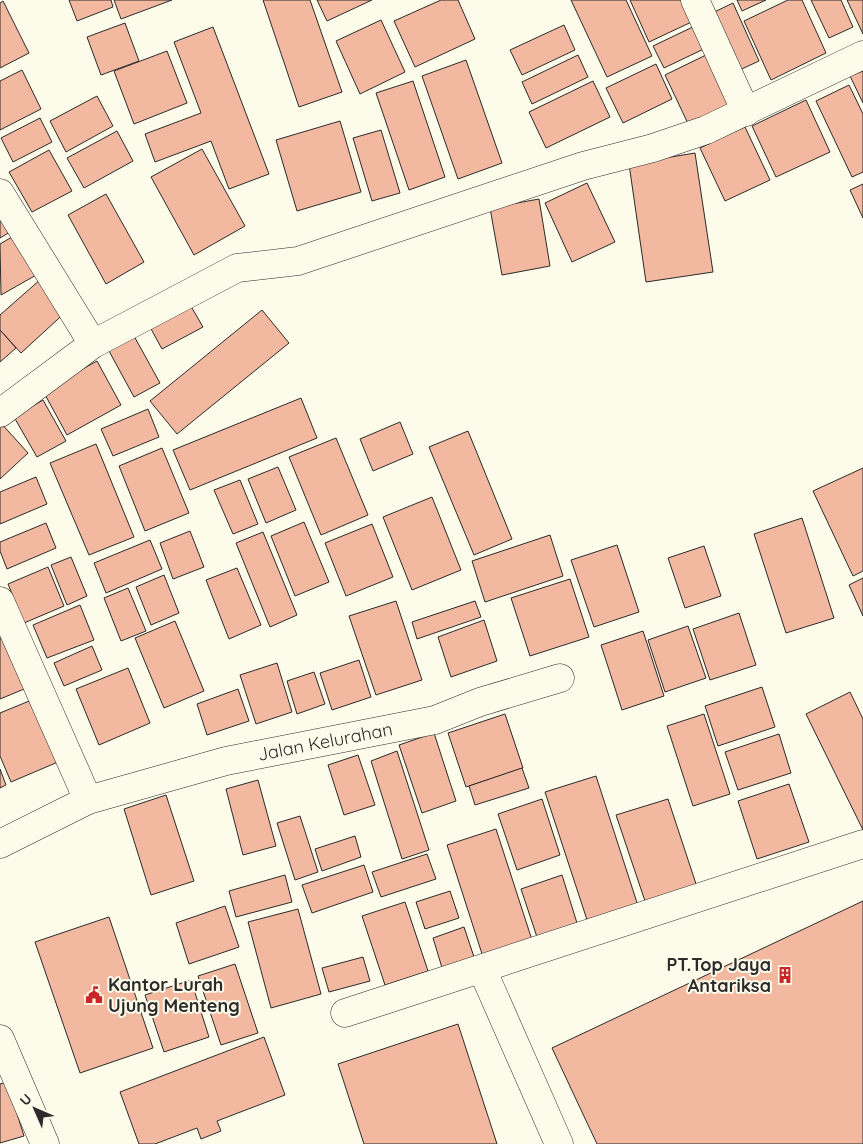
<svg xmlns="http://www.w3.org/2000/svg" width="863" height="1144" font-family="Quicksand,sans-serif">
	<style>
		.building { fill: #f2b8a0; stroke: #2b2b2b }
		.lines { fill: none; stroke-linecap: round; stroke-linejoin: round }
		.minor-casing { stroke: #2b2b2b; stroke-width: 29 }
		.minor { stroke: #fdfbea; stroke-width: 28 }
		.labels { text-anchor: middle; stroke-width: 4; stroke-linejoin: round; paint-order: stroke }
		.street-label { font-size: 18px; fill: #2b2b2b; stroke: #fdfbea }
		.poi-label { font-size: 18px; font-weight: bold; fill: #2b2b2b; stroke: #fdfbea; text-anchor: end }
	</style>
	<rect width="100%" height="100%" fill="#fdfbea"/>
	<g class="building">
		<path d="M69,0H111L113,7L77,21Z"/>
		<path d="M114,0H172L121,19Z"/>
		<path d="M263,0H310L342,92L299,107Z"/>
		<path d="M317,0H372L327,21Z"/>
		<path d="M441,0H458L475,39L415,67L394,21Z"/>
		<path d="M571,0H626L652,56L607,77Z"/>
		<path d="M630,0H691L700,18L649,42Z"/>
		<path d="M737,0H766L742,11Z"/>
		<path d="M788,0H802L826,53L771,80L744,21Z"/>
		<path d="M811,0H841L853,27L829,38Z"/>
		<path d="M847,0H863V34Z"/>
		<path d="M3,1L29,53L0,68V3Z"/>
		<path d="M733,3L759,61L733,73L706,16Z"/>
		<path d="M381,20L405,72L360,94L336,41Z"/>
		<path d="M125,23L139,61L101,75L87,37Z"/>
		<path d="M699,24L710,46L664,68L653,46Z"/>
		<path d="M564,25L575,50L522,75L510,50Z"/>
		<path d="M213,27L269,174L229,189L211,141L155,162L145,134L201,113L174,42Z"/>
		<path d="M167,51L187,103L134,124L114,71Z"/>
		<path d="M710,53L736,110L692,132L665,75Z"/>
		<path d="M578,55L588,77L532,104L522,82Z"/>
		<path d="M466,60L502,163L458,179L422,76Z"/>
		<path d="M656,64L672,99L623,123L606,88Z"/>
		<path d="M22,70L41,109L0,130V81Z"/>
		<path d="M863,71V103L850,76Z"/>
		<path d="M413,81L445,177L409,190L376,93Z"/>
		<path d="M593,81L610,117L546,148L529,112Z"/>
		<path d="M849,85L863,114V172L852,177L816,101Z"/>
		<path d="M97,96L113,126L66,152L50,121Z"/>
		<path d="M806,100L830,152L776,177L752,126Z"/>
		<path d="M40,118L52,142L13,162L1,138Z"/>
		<path d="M340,121L361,192L297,211L276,140Z"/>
		<path d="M745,127L770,180L725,201L700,148Z"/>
		<path d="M381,130L400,193L372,201L353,138Z"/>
		<path d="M117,131L133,161L84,188L67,158Z"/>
		<path d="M202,149L245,226L194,255L151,177Z"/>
		<path d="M49,150L72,191L32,212L9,172Z"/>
		<path d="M695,153L713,272L646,282L629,164Z"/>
		<path d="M587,183L615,242L572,262L545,203Z"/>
		<path d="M863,184V218L850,190Z"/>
		<path d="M106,194L144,262L106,284L68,215Z"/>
		<path d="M539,199L550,266L502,275L490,208Z"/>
		<path d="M0,201L15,229L0,238Z"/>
		<path d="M17,234L38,274L1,295L0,244Z"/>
		<path d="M41,279L69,309L21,353L0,330V315Z"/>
		<path d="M185,296L203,327L162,349L145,318Z"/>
		<path d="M262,310L289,343L177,434L150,401Z"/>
		<path d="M0,330L16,348L0,362Z"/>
		<path d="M134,336L160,383L134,397L109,351Z"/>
		<path d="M97,361L121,405L67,435L43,391Z"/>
		<path d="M301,398L317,438L190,490L173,450Z"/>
		<path d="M43,400L66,441L37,457L14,417Z"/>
		<path d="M148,409L159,437L113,456L101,429Z"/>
		<path d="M0,422L28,453L0,479Z"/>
		<path d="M400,422L413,454L373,471L360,439Z"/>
		<path d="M468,431L512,539L474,555L429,447Z"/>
		<path d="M336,438L368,515L321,535L289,457Z"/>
		<path d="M96,444L134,537L89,555L50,463Z"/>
		<path d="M162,448L189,513L145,531L119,466Z"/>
		<path d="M278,467L296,510L266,523L248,479Z"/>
		<path d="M863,468V571L853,576L813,491Z"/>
		<path d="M36,477L47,504L0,524V492Z"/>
		<path d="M240,480L258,524L233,534L214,490Z"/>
		<path d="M432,497L461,570L412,590L383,517Z"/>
		<path d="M802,518L834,618L786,633L754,534Z"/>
		<path d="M304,522L329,582L295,596L271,536Z"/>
		<path d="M46,523L56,548L7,569L0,551V542Z"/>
		<path d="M372,524L393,577L346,596L325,543Z"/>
		<path d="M190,531L204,567L173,579L160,543Z"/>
		<path d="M263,532L297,615L270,627L236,543Z"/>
		<path d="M550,535L563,576L485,602L472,561Z"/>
		<path d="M150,540L162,569L106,593L94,563Z"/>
		<path d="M617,545L639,612L594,627L571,560Z"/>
		<path d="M704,546L721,596L685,608L668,558Z"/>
		<path d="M71,557L87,596L67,605L51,565Z"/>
		<path d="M48,567L64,606L24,623L8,584Z"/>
		<path d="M237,568L261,625L229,639L206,580Z"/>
		<path d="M164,575L179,613L151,625L136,587Z"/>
		<path d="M863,578V616L849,585Z"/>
		<path d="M570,579L589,637L530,656L511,598Z"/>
		<path d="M128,588L146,631L121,641L104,598Z"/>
		<path d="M396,601L422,680L376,695L349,616Z"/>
		<path d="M475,601L481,617L417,639L412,622Z"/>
		<path d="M80,605L94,640L47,658L33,625Z"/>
		<path d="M739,613L756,665L710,680L693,629Z"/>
		<path d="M484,620L497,661L451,677L438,637Z"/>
		<path d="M175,621L204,691L164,708L135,638Z"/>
		<path d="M688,626L706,678L665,692L648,640Z"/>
		<path d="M643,631L664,696L622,710L601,645Z"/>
		<path d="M7,635L29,687L0,699V639Z"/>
		<path d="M92,646L102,670L64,686L54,663Z"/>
		<path d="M359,660L371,697L332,710L320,673Z"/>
		<path d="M277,663L292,712L256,724L240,675Z"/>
		<path d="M128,668L150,723L99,745L76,689Z"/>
		<path d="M314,672L325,704L297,714L287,681Z"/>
		<path d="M762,687L775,727L718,746L705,706Z"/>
		<path d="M238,689L249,721L207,735L197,704Z"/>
		<path d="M850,692L863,719V830L806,714Z"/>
		<path d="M39,697L65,759L11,782L0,756V713Z"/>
		<path d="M505,714L523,768L466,787L448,733Z"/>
		<path d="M704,714L730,794L693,806L667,726Z"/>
		<path d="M434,733L456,801L422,813L399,745Z"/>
		<path d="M779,734L791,773L738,790L725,752Z"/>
		<path d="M397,751L429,850L402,859L371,761Z"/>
		<path d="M358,755L375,805L344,815L328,765Z"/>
		<path d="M522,768L529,788L475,805L469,786Z"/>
		<path d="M0,769L6,785L0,788Z"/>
		<path d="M596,776L641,915L591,932L545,792Z"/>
		<path d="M258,780L276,846L243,855L226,789Z"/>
		<path d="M789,784L809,842L757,859L738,801Z"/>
		<path d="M166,795L194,881L151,895L124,809Z"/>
		<path d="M542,799L560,855L517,870L498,814Z"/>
		<path d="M668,799L699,893L648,910L616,815Z"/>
		<path d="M300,816L318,872L295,880L277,823Z"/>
		<path d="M496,829L532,940L483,957L447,845Z"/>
		<path d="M355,836L361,857L322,871L315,849Z"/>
		<path d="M427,854L436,879L381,897L372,872Z"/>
		<path d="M364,865L373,892L312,913L302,885Z"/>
		<path d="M285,875L292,902L236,917L229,891Z"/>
		<path d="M562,875L577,923L537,937L521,889Z"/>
		<path d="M450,891L459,918L425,929L416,902Z"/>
		<path d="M863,901V1144H597L552,1048Z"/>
		<path d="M405,902L428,971L385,985L362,916Z"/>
		<path d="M225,906L239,947L189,964L176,923Z"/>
		<path d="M298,909L321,994L271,1008L248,922Z"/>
		<path d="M109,917L153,1048L80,1073L35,942Z"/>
		<path d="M464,927L475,960L443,971L433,938Z"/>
		<path d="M363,957L370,981L329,992L322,968Z"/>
		<path d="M235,964L258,1033L221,1045L198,976Z"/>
		<path d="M191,980L209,1037L164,1052L145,995Z"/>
		<path d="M458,1024L497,1144H364L338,1064Z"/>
		<path d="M264,1037L285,1095L217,1121L221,1131L201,1139L197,1128L155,1144H139L120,1092Z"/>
		<path d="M7,1082L24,1136L0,1143V1084Z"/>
	</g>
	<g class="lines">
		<g class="minor-casing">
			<g id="minor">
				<path d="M695,0L746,112"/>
				<path d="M0,193L93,344"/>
				<path d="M0,413L93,344L237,268L298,261L583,166L653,148L706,130L863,55"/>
				<path d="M0,601L88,800"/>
				<path d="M0,844L88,800L226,761L435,720L480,702L560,678"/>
				<path d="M482,969L559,1144"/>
				<path d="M345,1013L863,844"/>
				<path d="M0,1039L45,1144"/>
			</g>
		</g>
		<use href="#minor" class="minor"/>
	</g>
	<defs>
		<g id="building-bare" transform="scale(1.35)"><path d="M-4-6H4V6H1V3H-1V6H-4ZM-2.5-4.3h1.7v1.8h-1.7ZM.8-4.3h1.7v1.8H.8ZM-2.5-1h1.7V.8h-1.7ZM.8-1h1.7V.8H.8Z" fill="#c62828" stroke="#fdfbea" stroke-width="2.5" paint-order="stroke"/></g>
		<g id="civic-bare" transform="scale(1.35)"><path d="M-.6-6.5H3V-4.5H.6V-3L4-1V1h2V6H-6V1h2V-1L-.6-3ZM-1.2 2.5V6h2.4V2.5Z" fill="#c62828" stroke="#fdfbea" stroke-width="2.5" paint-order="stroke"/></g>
	</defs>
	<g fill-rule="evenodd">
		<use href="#building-bare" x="785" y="975"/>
		<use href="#civic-bare" x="94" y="995"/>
	</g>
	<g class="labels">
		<g class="street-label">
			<text transform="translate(325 742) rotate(-11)" y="6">Jalan Kelurahan</text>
		</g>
		<g class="poi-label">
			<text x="771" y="971">PT.Top Jaya<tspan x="771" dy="21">Antariksa</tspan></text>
			<text x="108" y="991" text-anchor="start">Kantor Lurah<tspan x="108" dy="21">Ujung Menteng</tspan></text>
		</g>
	</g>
	<g transform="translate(35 1109) rotate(315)" stroke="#fdfbea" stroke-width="4" paint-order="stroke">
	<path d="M0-4L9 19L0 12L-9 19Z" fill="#2b2b2b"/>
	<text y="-8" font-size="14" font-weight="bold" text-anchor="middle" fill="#2b2b2b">U</text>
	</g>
</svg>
